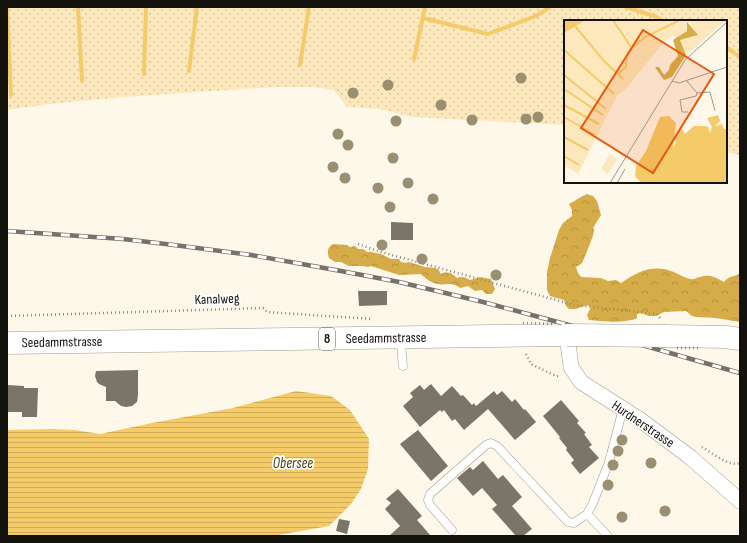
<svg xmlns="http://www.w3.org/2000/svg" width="747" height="543" viewBox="0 0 747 543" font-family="'Sofia Sans Condensed',sans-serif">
	<defs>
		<pattern id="grass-dots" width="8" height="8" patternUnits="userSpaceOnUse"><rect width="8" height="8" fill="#fce8bc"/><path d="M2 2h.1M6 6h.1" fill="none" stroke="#d7c6a0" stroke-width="1.8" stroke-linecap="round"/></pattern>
		<pattern id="forest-crowns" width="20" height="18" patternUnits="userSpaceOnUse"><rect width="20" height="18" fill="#d5ac48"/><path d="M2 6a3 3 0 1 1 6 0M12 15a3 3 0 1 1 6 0" fill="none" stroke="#b6933e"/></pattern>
		<pattern id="water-rules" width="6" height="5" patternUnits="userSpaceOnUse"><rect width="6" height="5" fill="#f4cb68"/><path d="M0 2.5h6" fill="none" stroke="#d0ad59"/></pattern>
	</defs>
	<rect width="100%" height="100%" fill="#fef8ea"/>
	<!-- grass -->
	<path fill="url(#grass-dots)" d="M7,7H740V155L726,152V21H565V125L412,117L380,109L347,107L334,90L314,87H277L122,97L50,104L7,110Z"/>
	<!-- forest -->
	<path fill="url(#forest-crowns)" d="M587,194L593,196L597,201L601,215L593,228C594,229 594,230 594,231C594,235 584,259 582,263C581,264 578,266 576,267L578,273L581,277L601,278L608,281L616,280L621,283C639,271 653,264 674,272C678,274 687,279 691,279C694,280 698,277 700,277C710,274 715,277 724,282C731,274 733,278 740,273V322L716,318L696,317L692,316L686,311L664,312L656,316H649L641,313L637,314V318C624,324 603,321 589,320L587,315L591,307L587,305L576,309H569L566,306L564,300L550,296L547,290V272L550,258L559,230L563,223L572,216V210L569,204C576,201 579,197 587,194Z
		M333,244L347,245L350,247L355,246L358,249H363L367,252H371L381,254L391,259H399L401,262L405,263L409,262L425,267L434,268L438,269L441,274C448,271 452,273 457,278C462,276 465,277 470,280L480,277L491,279L495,289L492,294H486L482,290L475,291L468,286L460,288C450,281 448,286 438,284C431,283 426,279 421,274L399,275L371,266L368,267L363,266H349L341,262H335L329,258C327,251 327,248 333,244Z"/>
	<!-- water -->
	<path fill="url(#water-rules)" d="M296,391L331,396L350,410L369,439L368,469L361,489L351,504L329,526L273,536H7V430L54,429L75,430L100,434L152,423L233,408Z"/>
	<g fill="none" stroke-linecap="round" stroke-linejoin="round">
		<!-- stream -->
		<path stroke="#f4cb68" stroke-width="4" d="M7,7L11,95
			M78,7L82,81
			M626,7L654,16L663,21
			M423,18L488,34L536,16L550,7
			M726,47L740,57
			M414,59L425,7
			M300,65L309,7
			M189,71L197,7
			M144,74L146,7"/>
	</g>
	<!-- building -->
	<path fill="#7a7568" d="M391,222L413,223V240H391Z
		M358,291H387V305L359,306Z
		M138,370V395L137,402L132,406L126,407L121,406L115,401H106V387L99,384L97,382L95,376L96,371Z
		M431,384L441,396L452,386L461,396L463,395L472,405L474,403L476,406L494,391L497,395L502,391L512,402L515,399L524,410L525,409L536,422L515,440L488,409L464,430L455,419L452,421L444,410L442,412L440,410L420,427L403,406L413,397L410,393L420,385L424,390Z
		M7,385L24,386V388H38L37,417H22V412H7Z
		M561,400L579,421L577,423L586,433L584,434L592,445L589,447L599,458L580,474L571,463L574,460L566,450L567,448L559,438L560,437L543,416Z
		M418,430L448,466L431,481L400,444Z
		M483,461L498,479L503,475L522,497L512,506L532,529L523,536H516L492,509L497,505L482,488L473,496L457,478L470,467L473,470Z
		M398,489L422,516L417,520L431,536H389L400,526L385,509L391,503L386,499Z
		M339,519L350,521L347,534L336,531Z"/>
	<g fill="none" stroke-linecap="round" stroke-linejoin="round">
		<!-- lane casing -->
		<g stroke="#a09a8d" stroke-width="9">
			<path id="lane" d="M401,339L402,357L403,366
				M587,514L608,536
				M452,530L430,505L428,500L430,494L486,445L491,443L497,446L568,522L574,523L587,514L593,503L609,462L621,416L624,410"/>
		</g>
		<!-- street casing -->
		<g stroke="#a09a8d" stroke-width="16">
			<path id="street" d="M567,335L571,367L581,382L639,419L670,442L690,457L740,501"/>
		</g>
		<!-- primary casing -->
		<g stroke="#a09a8d" stroke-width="23">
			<path id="primary" d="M665,336L726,337L740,339
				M7,343L567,335"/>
		</g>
		<!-- path -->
		<path stroke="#8b877e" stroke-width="2.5" stroke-dasharray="1 3" stroke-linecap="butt" d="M358,244L381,252L574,305L657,314L660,318
			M7,316L263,308L267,312L372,319
			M526,354L531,364L554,375L560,377
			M702,447C712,453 729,467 740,463"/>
		<!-- lane -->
		<use href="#lane" stroke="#fff" stroke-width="8"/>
		<!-- street -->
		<use href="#street" stroke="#fff" stroke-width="15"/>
		<!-- primary -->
		<use href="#primary" stroke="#fff" stroke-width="22"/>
		<!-- rail casing -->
		<g stroke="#767269" stroke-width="4.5">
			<path id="rail" d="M7,231L123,239L174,245L251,255L341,271L399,282L483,302L621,339L740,373"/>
		</g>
		<!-- rail -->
		<use href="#rail" stroke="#fff" stroke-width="3" stroke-dasharray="9" stroke-linecap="butt"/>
		<!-- primary-bridge casing -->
		<g stroke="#a09a8d" stroke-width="23" stroke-linecap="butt">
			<path id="primary-bridge" d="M567,335L665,336"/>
		</g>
		<!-- path-bridge -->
		<path stroke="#8b877e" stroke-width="2.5" stroke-dasharray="1 3" stroke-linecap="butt" d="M523,323L554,324
			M677,348H700"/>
		<!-- primary-bridge -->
		<use href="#primary-bridge" stroke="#fff" stroke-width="22"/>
	</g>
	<!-- trees -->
	<g fill="#9b8f72">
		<circle cx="521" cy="78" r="5.5"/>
		<circle cx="388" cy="85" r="5.5"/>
		<circle cx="353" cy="93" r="5.5"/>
		<circle cx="441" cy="105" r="5.5"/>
		<circle cx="538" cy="117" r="5.5"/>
		<circle cx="526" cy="119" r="5.5"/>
		<circle cx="472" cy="120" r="5.5"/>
		<circle cx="396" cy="121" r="5.5"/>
		<circle cx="338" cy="134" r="5.5"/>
		<circle cx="348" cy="145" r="5.5"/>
		<circle cx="393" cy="158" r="5.5"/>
		<circle cx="333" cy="167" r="5.5"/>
		<circle cx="345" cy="178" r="5.5"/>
		<circle cx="408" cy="183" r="5.5"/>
		<circle cx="378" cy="188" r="5.5"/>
		<circle cx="433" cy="199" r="5.5"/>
		<circle cx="390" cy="207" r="5.5"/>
		<circle cx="382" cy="245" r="5.5"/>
		<circle cx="422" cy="259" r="5.5"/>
		<circle cx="496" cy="275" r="5.5"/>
		<circle cx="622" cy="440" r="5.5"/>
		<circle cx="618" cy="451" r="5.5"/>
		<circle cx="651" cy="463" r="5.5"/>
		<circle cx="613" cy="465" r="5.5"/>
		<circle cx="608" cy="485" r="5.5"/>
		<circle cx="665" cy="511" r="5.5"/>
		<circle cx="622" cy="517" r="5.5"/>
	</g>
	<g text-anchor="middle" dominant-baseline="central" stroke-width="3.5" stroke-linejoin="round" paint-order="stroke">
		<!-- shield labels -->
		<rect fill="#fff" stroke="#5a5855" stroke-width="1" x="319" y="328" width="16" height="22" rx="3"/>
		<g font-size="13" font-weight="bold" fill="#13110c">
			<text x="327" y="339">8</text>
		</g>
		<!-- street labels -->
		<g font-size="14" fill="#13110c" stroke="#fff">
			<text transform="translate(217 299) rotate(-2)">Kanalweg</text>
			<text transform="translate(386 338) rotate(-1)">Seedammstrasse</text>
			<text transform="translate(62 342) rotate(-1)">Seedammstrasse</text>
			<text transform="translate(643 424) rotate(34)">Hurdnerstrasse</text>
		</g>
		<!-- water labels -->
		<g font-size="15" font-style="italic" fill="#4c3c11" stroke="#fff">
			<text x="293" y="463">Obersee</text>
		</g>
	</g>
	<!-- overview -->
	<g transform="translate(564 20)">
		<rect width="163" height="163" fill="#fef8ea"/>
		<path d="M22,0H162L122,35L116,20L133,16L126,2L122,6L123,11L112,18L109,15L100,22L60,71L54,74L14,154L3,147L0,148V13Z" fill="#fce8bc"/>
		<path d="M123,2L134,15L116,20L122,35L108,57L100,60L91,47H95L100,55L105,50L106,45L114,36L109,20L123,11Z" fill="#d5ac48"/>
		<path d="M0,0H62H40L13,11L8,20L0,22Z" fill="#fce8bc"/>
		<path d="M46,134L53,140L44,154L37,149Z" fill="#fce8bc"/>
		<path d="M0,0H22L0,13ZM154,95L156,101L151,106L158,104L160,109H163V163H77L71,156L72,146L82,131L96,97L105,96L112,103L109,127L112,123L110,118L116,107L121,114L130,106H141L144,107L146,113L148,107L143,98Z" fill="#f4cb68"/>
		<path fill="none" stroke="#f4cb68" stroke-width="2" d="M49,0L67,27M11,6L40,41L59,59M0,30L50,74M54,54L62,47L63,35L68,28L81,17L116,0M0,55L42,89M0,69L39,95M0,85L35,104M0,97L31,115M0,117L24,130M0,136L15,145"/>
		<path fill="none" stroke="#a09c91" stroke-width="1" d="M122,60L133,73L132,76L116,80L118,92H124M108,61L115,63L163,47M133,73L146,72L151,91M46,163L121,40L163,2M53,163L61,149"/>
		<path fill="#e8590c" fill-opacity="0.15" stroke="#e8590c" stroke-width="2" d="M79,10L150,54L89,153L17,108Z"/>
		<rect width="163" height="163" fill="none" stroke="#13110c" stroke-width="2"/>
	</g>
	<!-- border -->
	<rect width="747" height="543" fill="none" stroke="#13110c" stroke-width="16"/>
</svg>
